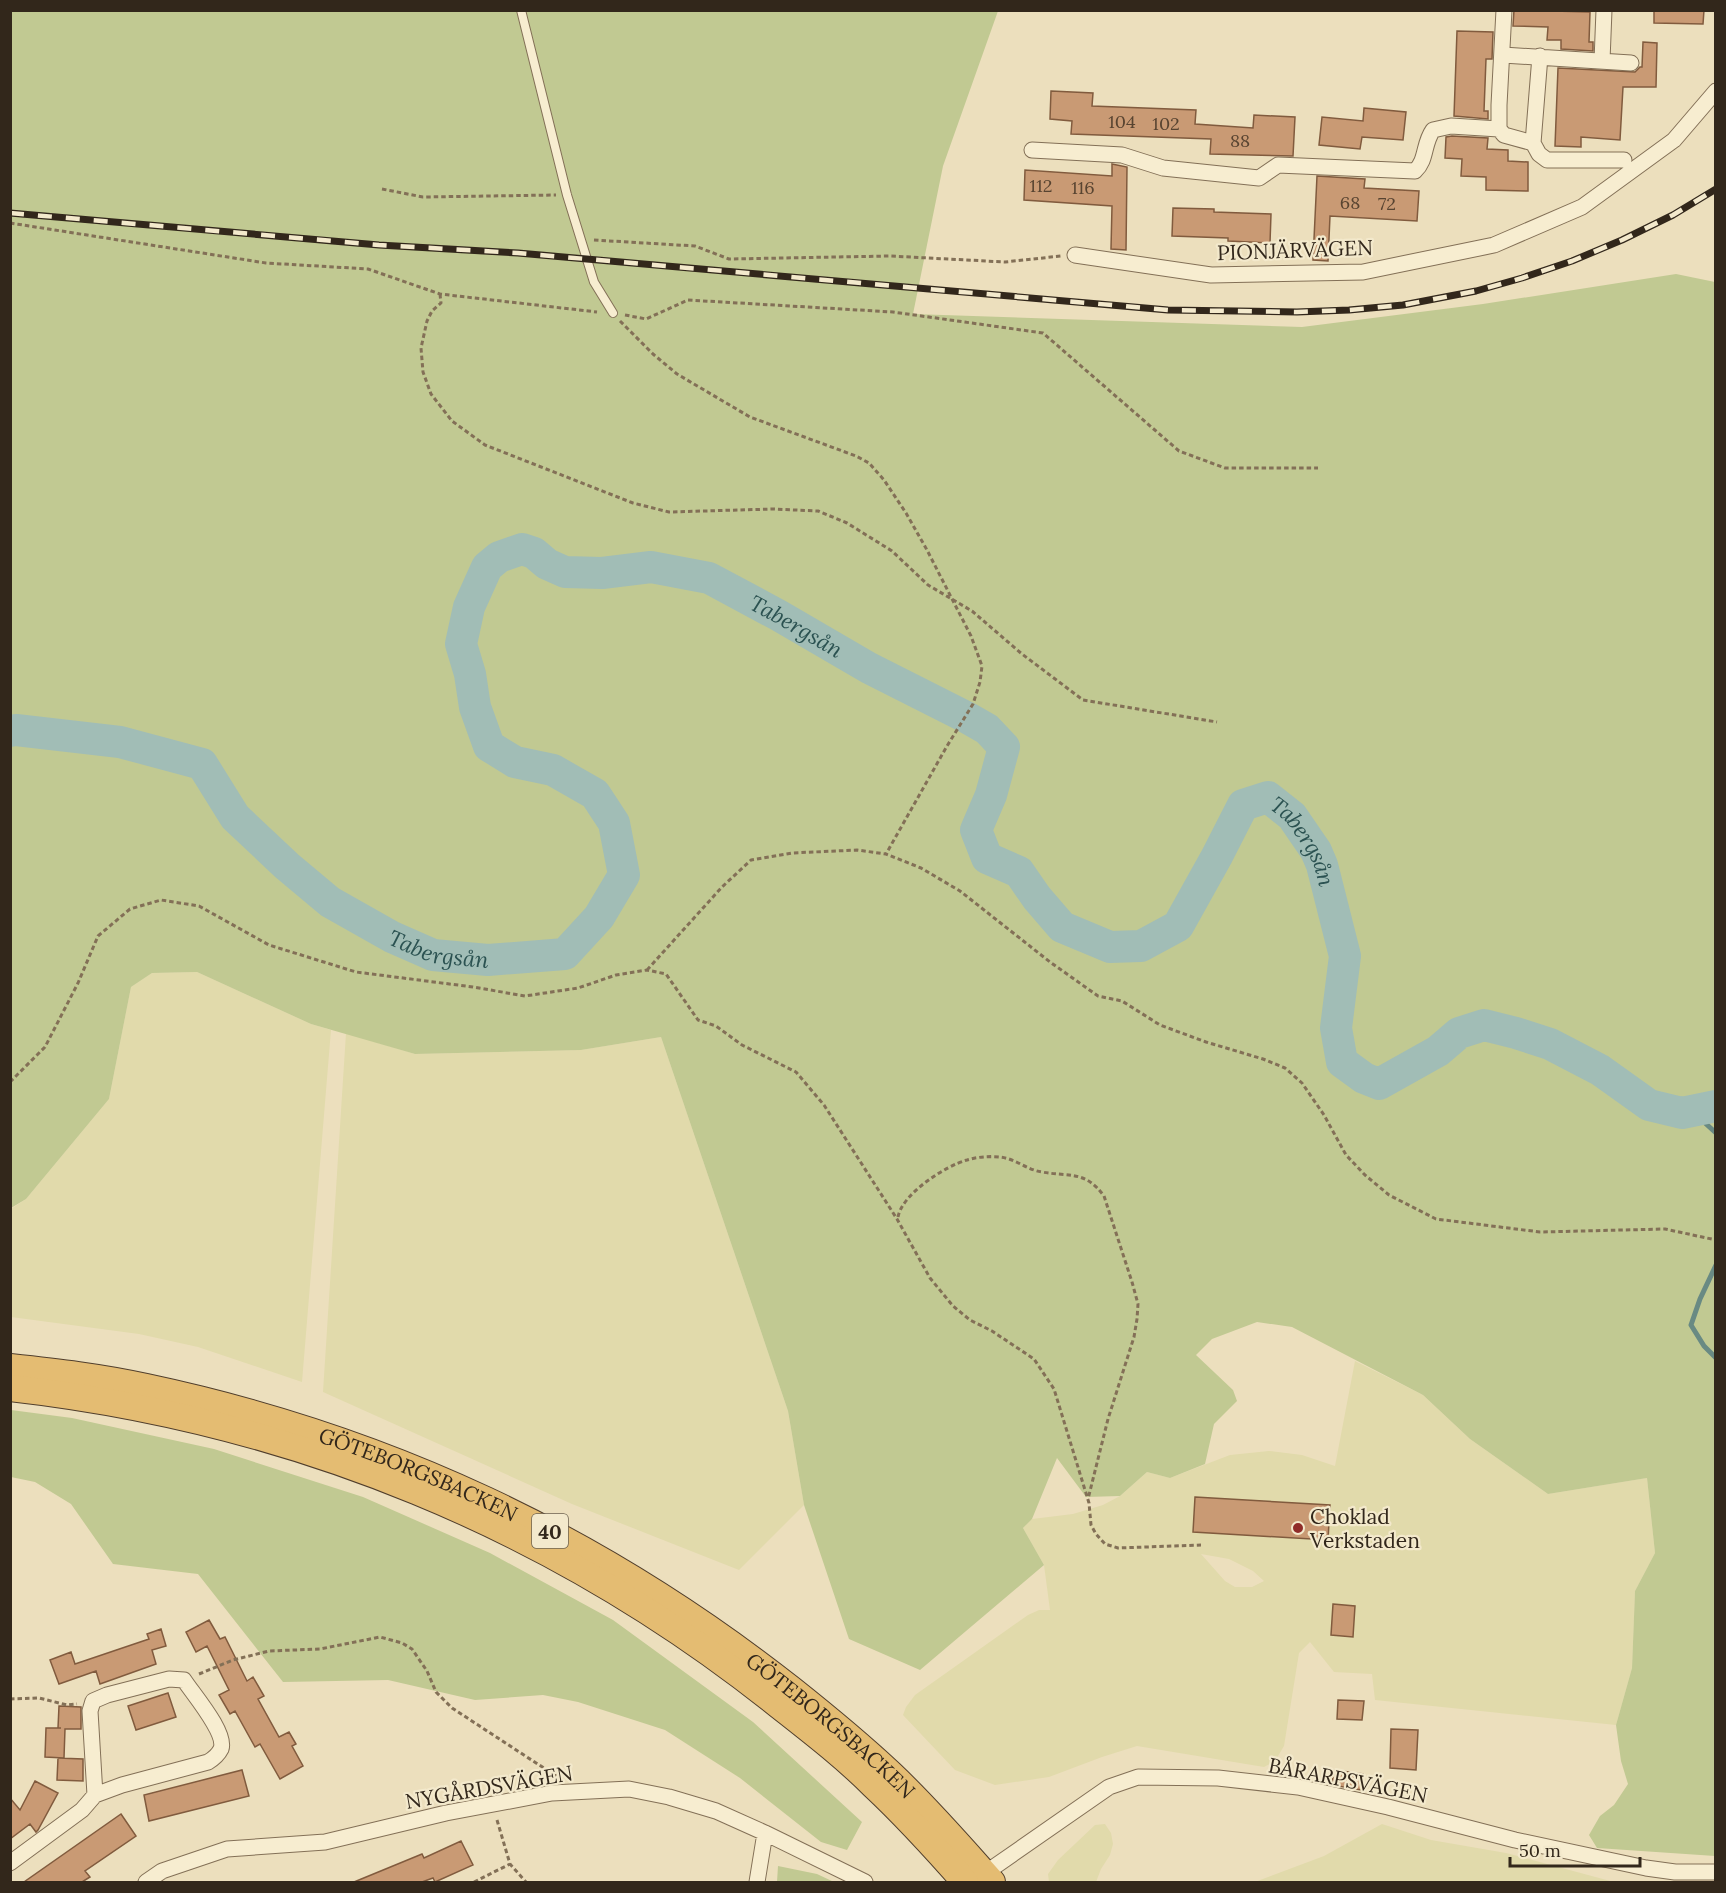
<svg xmlns="http://www.w3.org/2000/svg" width="1726" height="1893" viewBox="0 0 1726 1893" font-family="Lora,serif">
	<rect width="100%" height="100%" fill="#ecdfbd"/>
	<!-- farmland -->
	<path fill="#e1daab" fill-rule="evenodd" d="M197,972L311,1024L331,1030L302,1382L198,1347L139,1334L11,1317V1209L26,1199L109,1099L131,987L152,973Z
		M346,1033L415,1054L581,1050L661,1037L788,1411L804,1505L739,1570L572,1504L323,1392Z
		M1355,1361L1423,1395L1470,1439L1548,1494L1647,1478L1655,1553L1635,1591L1632,1668L1616,1725L1375,1700L1372,1674L1334,1672L1310,1642L1299,1653L1284,1746L1275,1761L1264,1767L1137,1746L1102,1757L1049,1777L995,1785L955,1770L903,1715L906,1707L915,1695L1028,1615L1039,1610H1050L1044,1565L1023,1528L1032,1519L1073,1514L1103,1505L1120,1496L1147,1472L1170,1478L1230,1455L1269,1451L1302,1455L1335,1466ZM1201,1554L1229,1559L1253,1571L1264,1581L1252,1587H1235L1225,1581Z
		M1105,1824L1111,1833L1113,1844L1110,1855L1101,1869L1096,1882H1049L1048,1874L1058,1860L1095,1825Z
		M1382,1824L1431,1840L1506,1853L1614,1882H1255L1324,1856Z"/>
	<!-- green -->
	<path fill="#c1c992" d="M11,11H998L943,166L913,314L1302,327L1483,304L1676,274L1715,282V1856L1597,1848L1589,1835L1600,1816L1614,1805L1628,1784L1621,1761L1616,1725L1632,1668L1635,1591L1655,1553L1647,1478L1548,1494L1470,1439L1423,1395L1292,1327L1257,1322L1212,1339L1196,1355L1233,1390L1237,1401L1214,1424L1205,1464L1170,1478L1147,1472L1120,1496L1086,1497L1057,1458L1032,1519L1023,1528L1044,1565L920,1670L849,1639L804,1505L788,1411L661,1037L581,1050L415,1054L311,1024L197,972L152,973L131,987L109,1099L26,1199L11,1208Z
		M11,1410L72,1418L214,1449L363,1497L490,1553L613,1620L753,1722L862,1822L847,1850L821,1842L740,1778L665,1730L578,1702L543,1695L475,1700L388,1680L283,1682L198,1574L113,1564L71,1504L35,1482L11,1477Z
		M778,1866L817,1874L834,1882H777Z"/>
	<g fill="none" stroke-linecap="round" stroke-linejoin="round">
		<!-- stream -->
		<path stroke="#698a83" stroke-width="5" d="M1692,1111L1716,1133
			M1716,1265L1700,1299L1691,1325L1704,1346L1716,1358"/>
		<!-- river -->
		<path stroke="#a1bdb6" stroke-width="32" id="s1" d="M10,731L16,730L120,742L202,764L235,817L287,866L330,902L392,937L433,955L488,960L565,954L599,917L624,875L614,823L595,794L553,770L515,762L489,746L475,707L470,674L461,644L469,607L487,567L499,557L522,549L534,553L547,564L565,572L602,573L651,567L709,578L778,615L869,668L966,717L987,729L1004,747L991,795L976,830L987,858L1019,872L1037,898L1062,927L1110,947L1141,946L1178,926L1217,856L1243,805L1268,797L1292,816L1316,851L1322,865L1345,956L1336,1028L1342,1062L1364,1078L1379,1084L1438,1051L1459,1033L1484,1025L1516,1033L1550,1044L1600,1070L1649,1105L1682,1113L1716,1106"/>
	</g>
	<!-- building -->
	<path fill="#c99a74" stroke="#815b3e" stroke-width="1.5" d="M1514,10L1590,12L1589,42H1593V51L1561,49V40H1547L1548,27L1513,26Z
		M1654,10H1704L1703,24L1654,23Z
		M1457,31L1493,32L1492,59H1486L1484,111H1488V119L1454,116Z
		M1643,42L1657,43L1656,87H1623L1620,140L1581,137V147L1555,146L1558,68L1635,72L1640,67H1642Z
		M1051,91L1093,93L1092,106L1196,110L1195,124L1253,128L1254,115L1295,117L1293,156L1210,154L1211,139L1071,134L1072,121L1050,119Z
		M1364,108L1406,112L1403,140L1362,137L1360,149L1319,145L1322,117L1363,121Z
		M1452,136L1488,138L1487,149L1508,150V161L1528,162V191L1486,190V177L1461,176L1462,159L1445,158L1446,137Z
		M1112,164L1127,167L1126,250L1111,249L1112,206L1024,200L1025,170L1112,176Z
		M1317,176L1365,179L1364,188L1419,191L1417,221L1330,216L1328,261L1313,260Z
		M1173,208L1214,209V212L1271,214L1270,243L1228,241V238L1172,236Z
		M1195,1497L1330,1505L1328,1540L1193,1532Z
		M1333,1604L1355,1606L1353,1637L1331,1635Z
		M209,1620L220,1639L225,1637L247,1681L253,1677L264,1696L258,1699L279,1737L289,1732L296,1744L292,1746L303,1766L280,1779L260,1744L255,1747L235,1711L230,1714L219,1695L229,1690L207,1646L196,1652L186,1632Z
		M161,1629L166,1646L152,1650L156,1664L100,1684L96,1671L59,1684L50,1660L71,1652L75,1664L149,1639L147,1634Z
		M168,1693L176,1717L136,1730L128,1706Z
		M1338,1700L1364,1701L1362,1720L1337,1719Z
		M59,1706L81,1707V1729H65L64,1758L45,1757L46,1728H61H58Z
		M1391,1729L1418,1730L1416,1770L1390,1768Z
		M58,1758L83,1759V1781L57,1780Z
		M242,1770L249,1796L149,1821L144,1795Z
		M1334,1770L1363,1774L1361,1790L1332,1785Z
		M35,1781L58,1793L38,1830L36,1832L30,1824L10,1839V1798L20,1810Z
		M121,1814L136,1836L85,1871L90,1877L82,1882H24Z
		M461,1841L473,1865L435,1882L433,1878L422,1882H354L422,1854L424,1858Z"/>
	<g fill="none" stroke-linecap="round" stroke-linejoin="round">
		<!-- service casing -->
		<g stroke="#837057" stroke-width="10">
			<path id="service" d="M521,10L567,195L594,282L613,313"/>
		</g>
		<!-- minor casing -->
		<g stroke="#837057" stroke-width="17">
			<path id="minor" d="M1504,10L1499,105V129L1504,135L1533,143L1539,154L1547,160H1624
				M1503,55L1631,63
				M1602,61L1604,10
				M1533,143L1540,56
				M1032,150L1122,155L1163,168L1259,178L1278,165L1415,171C1427,160 1423,144 1433,130L1451,126L1499,129
				M1075,255L1211,275L1363,272L1494,245L1582,207L1674,140L1716,91
				M10,1863L82,1810L95,1795L122,1785L208,1762C213,1759 218,1755 221,1749C227,1733 193,1694 184,1680L169,1679L107,1695L93,1701L90,1711L95,1795
				M994,1867L1109,1787L1138,1777L1218,1778L1298,1787L1388,1807L1515,1840L1646,1868L1675,1872H1716
				M146,1882L162,1871L227,1849L325,1842L446,1813L552,1793L629,1789L669,1797L716,1811L765,1833L865,1882
				M757,1882L765,1833"/>
		</g>
		<!-- trunk casing -->
		<g stroke="#503e2c" stroke-width="28">
			<g id="trunk">
				<path id="s2" d="M10,1367C56,1372 101,1377 146,1387C386,1438 598,1537 791,1689C825,1716 859,1744 891,1774C927,1808 959,1845 992,1882"/>
				<path d="M10,1388C294,1420 554,1526 777,1704C810,1730 844,1756 874,1786C906,1816 936,1849 965,1882"/>
			</g>
		</g>
		<!-- path -->
		<path stroke="#837057" stroke-width="3" stroke-dasharray="4.5 3" stroke-linecap="butt" d="M382,189L423,197L556,195
			M10,223L266,263L368,269L440,294L597,312
			M594,240L695,246L729,259L890,256L1005,262L1061,256
			M440,294L441,303L432,311L427,321L421,348L423,372L431,394L452,421L485,445L633,503L669,512L773,509L818,511L847,523L892,551L928,585L972,611L1022,654L1083,700L1217,722
			M625,315L646,319L688,300L893,312L1043,333L1179,451L1225,468H1318
			M620,321L653,354L677,374L750,417L856,456L869,463L884,480L906,513L927,550L971,636L982,666L980,682L973,704L947,746L886,854
			M647,970L722,887L751,860L792,853L857,850L886,854L921,868L960,891L1050,962L1098,996L1122,1001L1160,1025L1206,1042L1263,1059L1285,1068L1302,1083L1324,1115L1346,1155L1365,1175L1389,1195L1436,1219L1540,1232L1665,1229L1716,1240
			M10,1082L45,1047L78,983L98,936L130,909L161,900L199,906L269,945L356,972L473,987L525,996L578,988L616,975L647,970L666,974L698,1020L716,1026L742,1045L796,1072L824,1105L897,1219L930,1278L953,1306L970,1320L992,1331L1034,1359L1054,1389L1089,1503L1091,1525L1096,1534L1105,1544L1118,1548L1201,1545
			M898,1217C902,1194 945,1166 967,1160C977,1157 988,1156 999,1157C1015,1158 1027,1170 1042,1172C1069,1177 1085,1170 1104,1196L1132,1282L1138,1304L1137,1319L1134,1337L1108,1419L1088,1499
			M199,1674L233,1660L269,1651L320,1649L380,1637L402,1643L412,1649L427,1671L436,1692L452,1708L556,1776
			M10,1699L39,1698L67,1705L77,1704
			M497,1820L510,1864L526,1882
			M474,1882L510,1864"/>
		<!-- service -->
		<use href="#service" stroke="#f7edd0" stroke-width="8"/>
		<!-- minor -->
		<use href="#minor" stroke="#f7edd0" stroke-width="15"/>
		<!-- trunk -->
		<use href="#trunk" stroke="#e4bc72" stroke-width="26"/>
		<!-- rail casing -->
		<g stroke="#32271b" stroke-width="7">
			<path id="rail" d="M10,213L379,245L518,253L1168,310L1297,312L1349,310L1403,305L1476,291L1522,278L1572,261L1622,240L1673,215L1716,189"/>
		</g>
		<!-- rail -->
		<use href="#rail" stroke="#f3e9cc" stroke-width="4.5" stroke-dasharray="14" stroke-linecap="butt"/>
	</g>
	<!-- markers -->
	<circle fill="#902c29" stroke="#f3e9cc" stroke-width="2" cx="1298" cy="1528" r="6"/>
	<g text-anchor="middle" dominant-baseline="central" stroke-width="4.5" stroke-linejoin="round" paint-order="stroke">
		<!-- number labels -->
		<g font-size="18" fill="#584431">
			<text x="1122" y="121">104</text>
			<text x="1166" y="123">102</text>
			<text x="1240" y="140">88</text>
			<text x="1041" y="185">112</text>
			<text x="1083" y="187">116</text>
			<text x="1350" y="202">68</text>
			<text x="1387" y="203">72</text>
		</g>
		<!-- shield labels -->
		<rect fill="#f3e9cc" stroke="#6c6150" stroke-width="1.5" x="532" y="1514" width="36" height="34" rx="4.5"/>
		<g font-size="20" font-weight="bold" fill="#32271b">
			<text x="550" y="1531">40</text>
		</g>
		<!-- street labels -->
		<g font-size="21" fill="#32271b" stroke="#f3e9cc">
			<text transform="translate(1295 250) rotate(-2)">PIONJÄRVÄGEN</text>
			<text stroke="none"><textPath href="#s2" startOffset="424">GÖTEBORGSBACKEN</textPath></text>
			<text stroke="none"><textPath href="#s2" startOffset="910">GÖTEBORGSBACKEN</textPath></text>
			<text transform="translate(1348 1780) rotate(11)">BÅRARPSVÄGEN</text>
			<text transform="translate(489 1787) rotate(-10)">NYGÅRDSVÄGEN</text>
		</g>
		<!-- poi labels -->
		<g font-size="21" fill="#32271b" stroke="#f3e9cc" text-anchor="start">
			<text x="1310" y="1516">Choklad<tspan x="1310" dy="24">Verkstaden</tspan></text>
		</g>
		<!-- water labels -->
		<g font-size="22" font-style="italic" fill="#2b5251" stroke="#f3e9cc">
			<text stroke="none"><textPath href="#s1" startOffset="1461">Tabergsån</textPath></text>
			<text stroke="none"><textPath href="#s1" startOffset="2272">Tabergsån</textPath></text>
			<text stroke="none"><textPath href="#s1" startOffset="506">Tabergsån</textPath></text>
		</g>
	</g>
	<!-- border -->
	<rect width="1726" height="1893" fill="none" stroke="#32271b" stroke-width="24"/>
	<!-- scale -->
	<path d="M1510 1857v9h130v-9" fill="none" stroke="#32271b" stroke-width="3"/>
	<text x="1519" y="1857" font-size="18" fill="#32271b" stroke="#f3e9cc" stroke-width="4.5" paint-order="stroke">50 m</text>
</svg>
